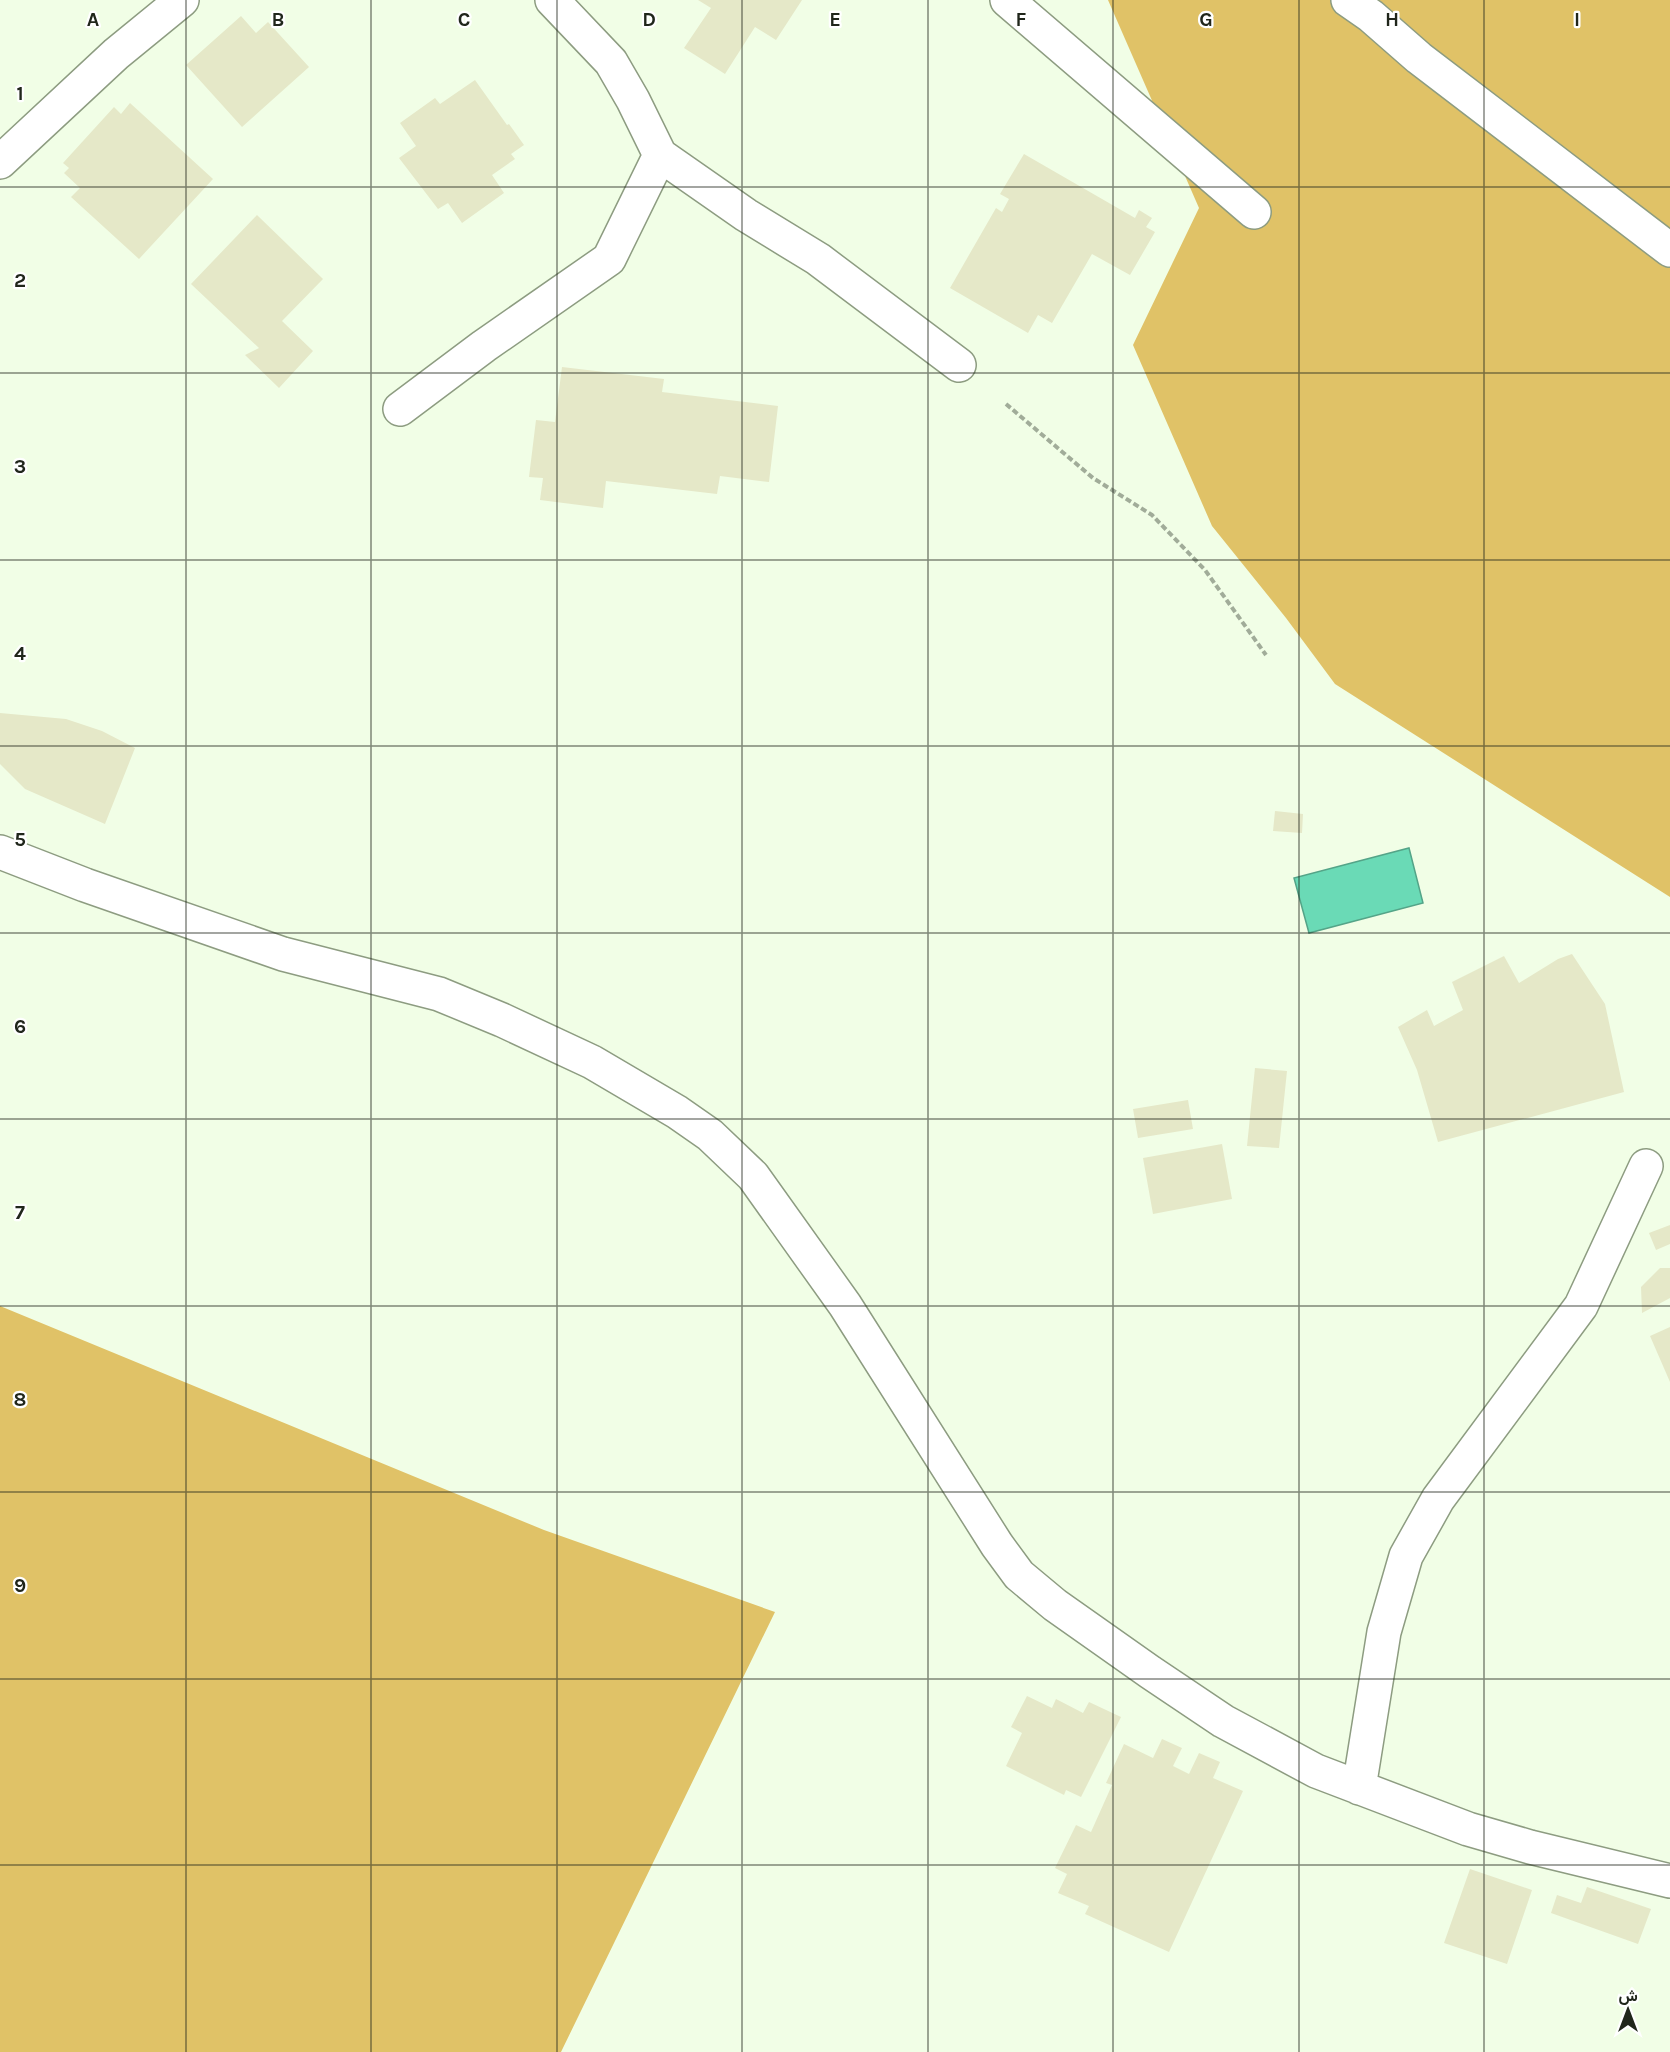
<svg xmlns="http://www.w3.org/2000/svg" width="1670" height="2052" viewBox="0 0 1670 2052" font-family="Karla,Vazirmatn,sans-serif">
	<rect width="100%" height="100%" fill="#f1fee6"/>
	<!-- forest -->
	<path fill="#e0c267" d="M1108,0H1670V897L1335,684L1286,618L1212,526L1133,345L1199,208Z
		M0,1306L544,1530L775,1612L561,2052H0Z"/>
	<!-- water -->
	<path fill="#6adab6" stroke="#54a488" stroke-width="1.5" d="M1409,848L1423,903L1309,933L1294,878Z"/>
	<!-- building -->
	<path fill="#e5e8c8" d="M698,0H802L776,40L755,27L725,74L684,48L711,8Z
		M241,16L256,33L268,22L309,67L242,127L186,65Z
		M475,80L507,125L509,124L524,145L511,154L515,159L492,175L504,193L462,223L448,203L438,209L399,158L416,146L400,123L435,98L440,104Z
		M130,103L213,179L139,259L71,197L80,188L64,173L69,168L63,163L114,107L121,114Z
		M1024,154L1135,218L1139,210L1152,218L1146,227L1155,232L1130,275L1092,254L1052,323L1038,315L1028,333L950,288L996,208L1002,212L1009,199L1000,194Z
		M257,215L323,279L282,321L313,351L279,388L245,355L259,348L191,284Z
		M562,367L664,379L662,392L778,406L769,482L720,476L717,494L606,481L603,508L540,500L543,478L529,477L536,420L555,422Z
		M0,713L66,719L102,731L135,748L105,824L25,789L0,764Z
		M1275,811L1303,814L1302,833L1273,831Z
		M1572,954L1605,1004L1624,1092L1438,1142L1417,1070L1398,1027L1427,1010L1434,1026L1463,1010L1452,982L1504,956L1519,983L1558,959Z
		M1255,1068L1287,1071L1279,1148L1247,1146Z
		M1188,1100L1193,1129L1138,1138L1133,1109Z
		M1222,1144L1232,1199L1153,1214L1143,1158Z
		M1670,1225V1244L1656,1250L1649,1233Z
		M1660,1268H1670V1298L1642,1313L1641,1287Z
		M1670,1327V1382L1650,1336Z
		M1027,1696L1052,1708L1056,1699L1083,1713L1089,1702L1121,1717L1081,1797L1066,1790L1064,1795L1006,1766L1022,1733L1011,1727Z
		M1162,1739L1182,1748L1173,1766L1189,1774L1199,1753L1220,1762L1213,1778L1243,1791L1169,1952L1085,1914L1089,1906L1058,1893L1067,1874L1055,1868L1076,1825L1091,1832L1112,1785L1106,1783L1124,1744L1153,1758Z
		M1470,1869L1532,1890L1507,1964L1444,1943Z
		M1587,1887L1651,1909L1638,1944L1551,1913L1557,1895L1581,1903Z"/>
	<g fill="none" stroke-linecap="round" stroke-linejoin="round">
		<!-- street casing -->
		<g stroke="#8d9c81" stroke-width="36">
			<path id="street" d="M1007,0L1254,212
				M1348,0L1371,16L1419,58L1670,250
				M660,155L746,215L818,259L959,365
				M0,162L116,54L182,0
				M400,409L484,346L609,259L660,155L633,100L611,62L552,0
				M0,852L85,885L283,954L439,994L502,1020L592,1062L677,1112L710,1135L753,1176L845,1305L997,1545L1019,1575L1055,1605L1150,1672L1223,1721L1316,1771L1468,1829L1530,1847L1670,1881
				M1359,1788L1384,1632L1406,1556L1438,1499L1581,1306L1646,1166"/>
		</g>
		<!-- path -->
		<path stroke="#a1ac99" stroke-width="4" stroke-dasharray="6 3" stroke-linecap="butt" d="M1006,404L1093,478L1152,515L1205,570L1266,655"/>
		<!-- street -->
		<use href="#street" stroke="#fff" stroke-width="33"/>
	</g>
	<!-- grid -->
	<path fill="none" stroke="#20261b" stroke-width="1.5" stroke-opacity="0.55" d="M186,0V2052M371,0V2052M557,0V2052M742,0V2052M928,0V2052M1113,0V2052M1299,0V2052M1484,0V2052M0,187H1670M0,373H1670M0,560H1670M0,746H1670M0,933H1670M0,1119H1670M0,1306H1670M0,1492H1670M0,1679H1670M0,1865H1670"/>
	<g font-size="20" text-anchor="middle" font-weight="bold" fill="#20261b" stroke="#fff" stroke-width="4.5" stroke-linejoin="round" paint-order="stroke">
		<text x="93" y="26">A</text>
		<text x="278" y="26">B</text>
		<text x="464" y="26">C</text>
		<text x="649" y="26">D</text>
		<text x="835" y="26">E</text>
		<text x="1021" y="26">F</text>
		<text x="1206" y="26">G</text>
		<text x="1392" y="26">H</text>
		<text x="1577" y="26">I</text>
		<text x="20" y="100">1</text>
		<text x="20" y="287">2</text>
		<text x="20" y="473">3</text>
		<text x="20" y="660">4</text>
		<text x="20" y="846">5</text>
		<text x="20" y="1033">6</text>
		<text x="20" y="1219">7</text>
		<text x="20" y="1406">8</text>
		<text x="20" y="1592">9</text>
	</g>
	<!-- north arrow -->
	<g transform="translate(1628 2010)" stroke="#ffffff" stroke-width="4.5" paint-order="stroke">
	<path d="M0-4.5L10 22L0 15L-10 22Z" fill="#20261b"/>
	<text y="-9" font-size="16" font-weight="bold" text-anchor="middle" fill="#20261b">ش</text>
	</g>
</svg>
